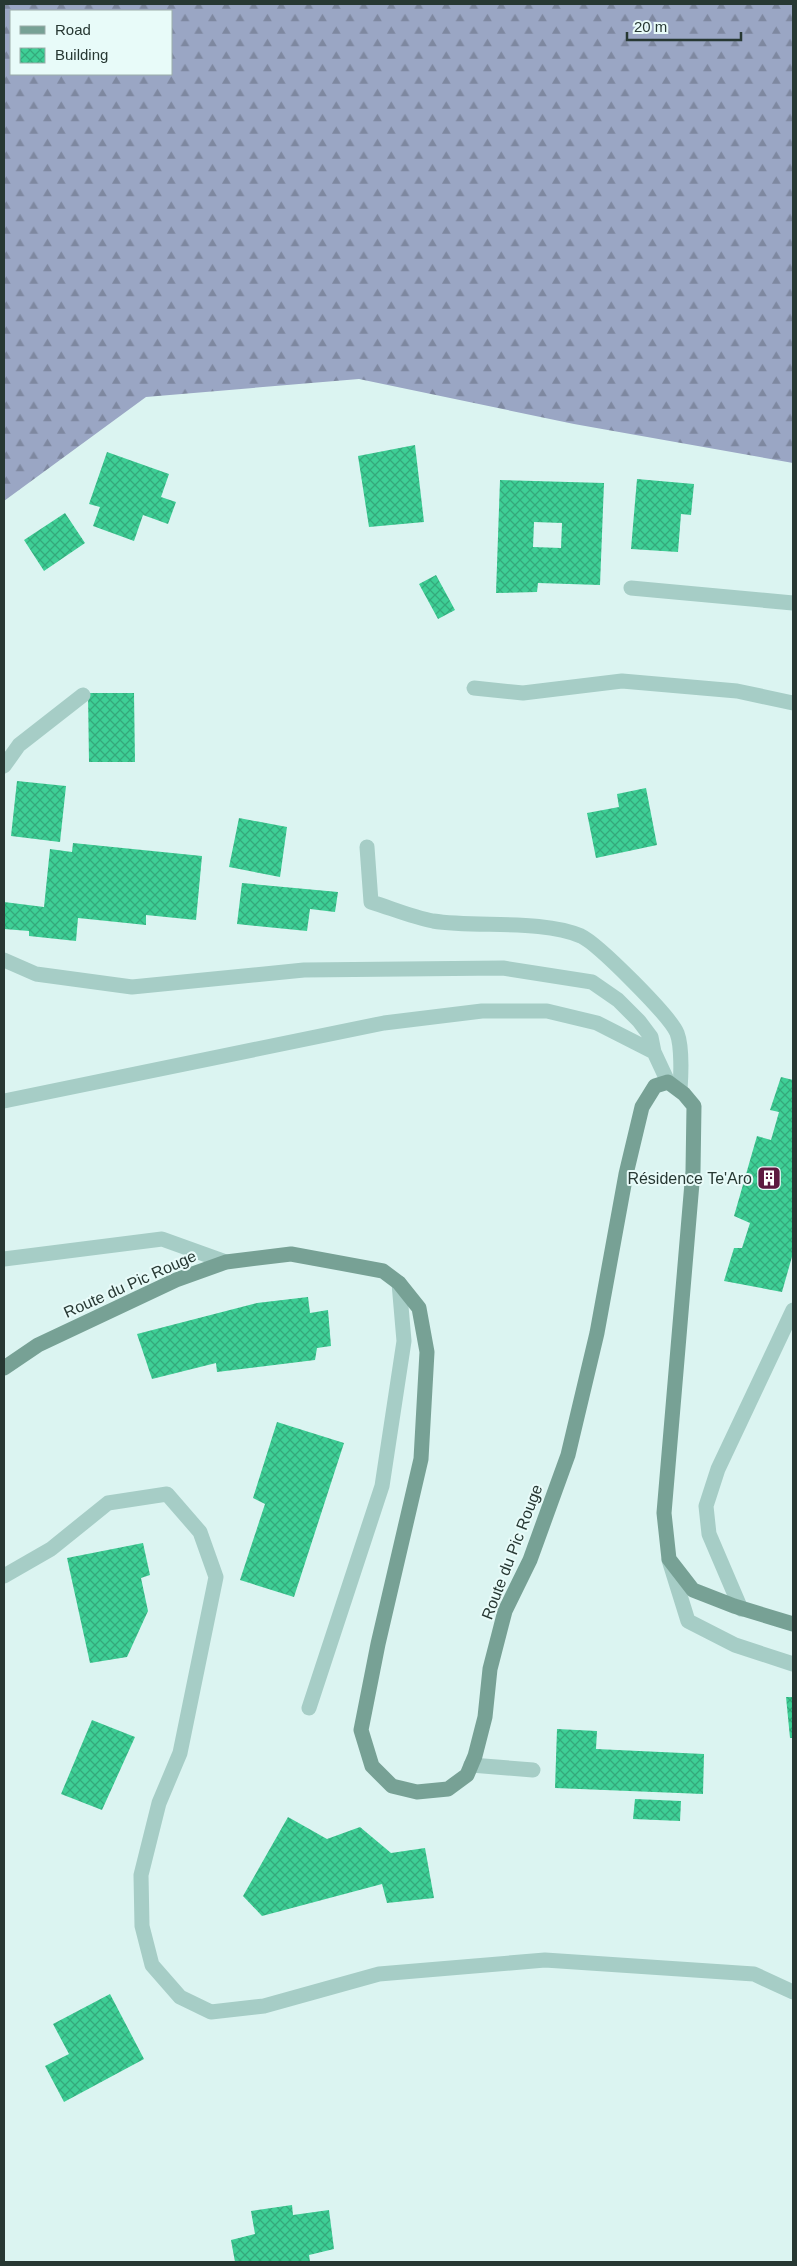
<svg xmlns="http://www.w3.org/2000/svg" width="797" height="2266" viewBox="0 0 797 2266" font-family="Helvetica,sans-serif">
	<defs>
		<pattern id="forest-firs" width="22" height="20" patternUnits="userSpaceOnUse" patternTransform="scale(1.25)"><rect width="22" height="20" fill="#9aa6c4"/><path d="M5 1l3.5 6h-7zM16 11l3.5 6h-7z" fill="#7e88a0"/></pattern>
		<pattern id="building-cross-hatch" width="8" height="8" patternUnits="userSpaceOnUse" patternTransform="scale(1.25)"><rect width="8" height="8" fill="#3ecf96"/><path d="M0 0l8 8M0 8l8-8" fill="none" stroke="#34a97b"/></pattern>
	</defs>
	<rect width="100%" height="100%" fill="#dbf4f1"/>
	<!-- forest -->
	<path fill="url(#forest-firs)" fill-rule="evenodd" d="M4,4H793V463L574,424L359,379L146,397L4,501ZM11,11H171V74H11Z"/>
	<!-- building -->
	<path fill="url(#building-cross-hatch)" fill-rule="evenodd" d="M415,445L424,522L369,527L358,456Z
		M107,452L169,474L161,497L176,502L168,524L143,515L134,541L93,526L100,507L89,504Z
		M637,479L694,484L691,515L681,514L678,552L631,549Z
		M500,480L604,483L600,585L538,583L537,592L496,593ZM534,522L562,523L561,548L533,547Z
		M65,513L85,543L44,571L24,540Z
		M436,575L455,610L438,619L419,584Z
		M88,693H134L135,762H89Z
		M17,781L66,786L60,842L11,836Z
		M646,788L657,845L596,858L587,813L619,807L617,794Z
		M239,818L287,827L280,877L229,867Z
		M73,843L202,856L196,920L146,915V925L78,918L76,941L29,936V931L4,929V902L44,907L50,849L72,852Z
		M242,883L338,892L335,912L310,909L307,931L237,924Z
		M781,1077L793,1080V1253L782,1292L724,1281L734,1248H742L750,1223L734,1216L757,1136L771,1140L779,1112L770,1110Z
		M308,1297L310,1313L328,1310L331,1346L317,1348L315,1360L217,1372L216,1363L152,1379L137,1334L257,1303Z
		M277,1422L344,1443L294,1597L240,1580L265,1504L253,1498Z
		M143,1543L150,1575L141,1578L148,1611L127,1657L90,1663L67,1558Z
		M786,1697H793V1738H790Z
		M92,1720L135,1737L102,1810L61,1794Z
		M557,1729L597,1731L596,1749L704,1754L703,1794L555,1788Z
		M635,1799L681,1801L680,1821L633,1819Z
		M288,1817L327,1839L360,1827L391,1853L425,1848L434,1898L387,1903L382,1884L262,1916L243,1896Z
		M110,1994L144,2059L64,2102L45,2066L69,2054L53,2024Z
		M292,2205L293,2215L329,2210L334,2249L309,2255L310,2262H235L231,2240L255,2234L251,2211Z"/>
	<g fill="none" stroke-linecap="round" stroke-linejoin="round">
		<!-- lane -->
		<path stroke="#a6cdc6" stroke-width="15" d="M631,588L793,603
			M367,847L371,902C391,908 412,917 433,921C476,928 542,919 581,936C598,944 670,1016 677,1033C682,1046 681,1076 680,1090
			M741,1609L709,1534L706,1506L718,1469L793,1310
			M309,1708L382,1486L404,1341L399,1283
			M471,1765L533,1770"/>
		<!-- street -->
		<path stroke="#a6cdc6" stroke-width="15" d="M474,688L523,693L622,681L737,691L793,703
			M4,766L19,745L83,695
			M4,960L36,974L132,987L304,970L503,968L592,982L618,1000L639,1021L651,1037L654,1052L668,1082
			M4,1101L384,1023L482,1011H547L597,1023L654,1052
			M4,1259L162,1239L226,1262
			M669,1560L688,1621L735,1645L793,1664
			M4,1576L51,1549L108,1503L167,1494L200,1532L216,1577L180,1753L159,1803L141,1875L142,1926L152,1965L180,1997L211,2012L264,2006L379,1974L545,1960L754,1974L793,1992"/>
		<!-- secondary -->
		<path stroke="#77a195" stroke-width="15" d="M4,1368L38,1345L176,1280L226,1262L291,1254L383,1271L399,1283L419,1308L427,1352L421,1459L378,1644L361,1730L372,1766L392,1786L417,1792L448,1789L467,1775L475,1756L485,1717L490,1669L505,1611L530,1560L568,1455L597,1333L626,1174L642,1107L655,1086L668,1082L684,1094L694,1106L693,1171L664,1513L669,1559L693,1590L734,1606L793,1624"/>
	</g>
	<!-- icons -->
	<defs>
		<g id="building-square" transform="scale(1.25)"><rect x="-9" y="-9" width="18" height="18" rx="4" fill="#5d1940" stroke="#e8fbf9"/><path d="M-4-6H4V6H1V3H-1V6H-4ZM-2.5-4.3h1.7v1.8h-1.7ZM.8-4.3h1.7v1.8H.8ZM-2.5-1h1.7V.8h-1.7ZM.8-1h1.7V.8H.8Z" fill="#fff"/></g>
	</defs>
	<g fill-rule="evenodd">
		<use href="#building-square" x="769" y="1178"/>
	</g>
	<g text-anchor="middle" dominant-baseline="central" stroke-width="4" stroke-linejoin="round" paint-order="stroke">
		<!-- poi labels -->
		<g font-size="16" fill="#273833" stroke="#e8fbf9" text-anchor="end">
			<text x="752" y="1178">Résidence Te'Aro</text>
		</g>
		<!-- street labels -->
		<g font-size="16" fill="#273833" stroke="#e8fbf9">
			<text transform="translate(130 1284) rotate(-24)">Route du Pic Rouge</text>
			<text transform="translate(512 1552) rotate(-69)">Route du Pic Rouge</text>
		</g>
	</g>
	<!-- border -->
	<rect width="797" height="2266" fill="none" stroke="#273833" stroke-width="10"/>
	<!-- legend -->
	<rect x="10" y="10" width="162" height="65" fill="#e8fbf9" stroke="#9badaa"/>
	<rect x="20" y="26" width="25" height="8" fill="#77a195" stroke="#9badaa"/>
	<text x="55" y="35" font-size="15" fill="#273833">Road</text>
	<rect x="20" y="48" width="25" height="15" fill="url(#building-cross-hatch)" stroke="#9badaa"/>
	<text x="55" y="60" font-size="15" fill="#273833">Building</text>
	<!-- scale -->
	<path d="M627 32v8h114v-8" fill="none" stroke="#273833" stroke-width="2.5"/>
	<text x="634" y="32" font-size="15" fill="#273833" stroke="#e8fbf9" stroke-width="4" paint-order="stroke">20 m</text>
</svg>
